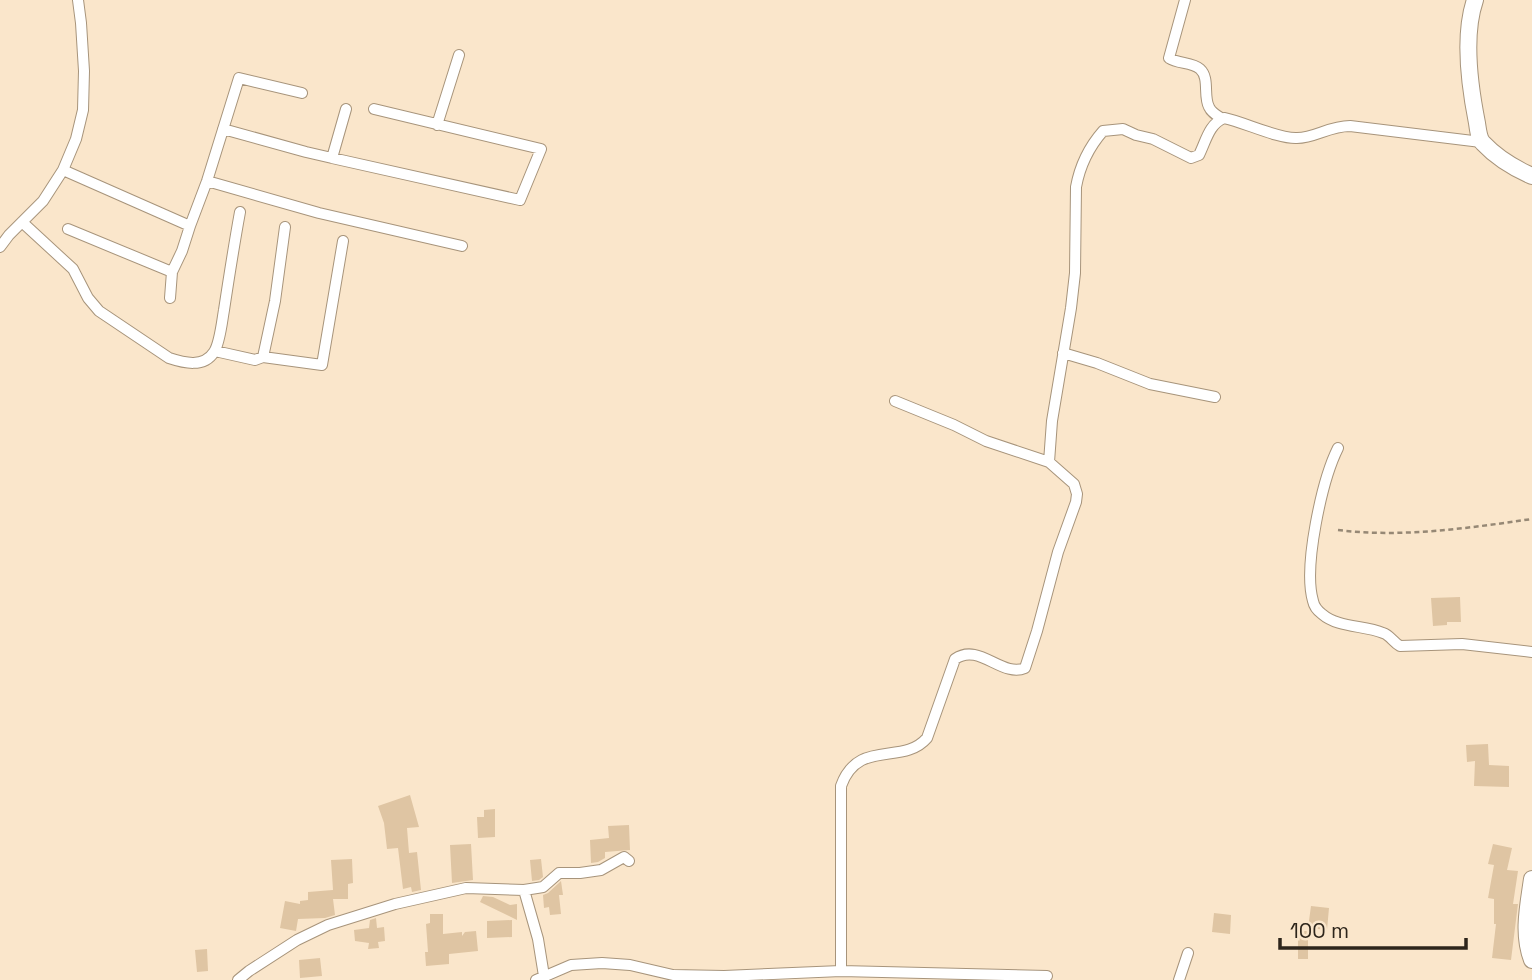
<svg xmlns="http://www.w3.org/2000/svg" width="1532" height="980" viewBox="0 0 1532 980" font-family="'Space Grotesk',sans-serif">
	<rect width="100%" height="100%" fill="#fae6cb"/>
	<!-- building -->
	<path fill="#dfc5a3" d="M1460,597L1461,622H1447V625L1433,626L1431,598Z
		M1488,744L1489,765L1509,766V787L1474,786L1475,761L1467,762L1466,745Z
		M410,795L419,827L407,828L409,853L417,852L421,890L412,892L411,887L403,889L398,848L387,849L384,823L378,806Z
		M495,809V837L478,838L477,817H484V810Z
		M629,825L630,850L605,852V858L598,862L591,863L590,840L609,838L608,826Z
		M471,844L473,880L452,883L450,845Z
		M1493,844L1512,848L1507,870L1518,871L1513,904H1518L1511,960L1492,958L1496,924H1494V899L1488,898L1494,865L1488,864Z
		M352,859L353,883L348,884V899H333L335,915L325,918L298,919L296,931L280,928L285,901L300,904V901L308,900V892L333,890L331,860Z
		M541,859L543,877L539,880L532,881L530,860Z
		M561,881L563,895H559L561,914L550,915L549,907L544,908L543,895L548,893Z
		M483,896L493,897L510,905L517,904V920L480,902Z
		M1311,906L1329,908L1327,930L1308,928Z
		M1214,913L1231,915L1230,934L1212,932Z
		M430,914H443V934L462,932V936L465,932L476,931L478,951L449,954V964L426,966L425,952H428L426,924L430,923Z
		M376,918L377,928L384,927L385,941L378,942L379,948L368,949L369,943L355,941L354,930L369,928L370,920Z
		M512,920V937L487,938V921Z
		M1298,931H1308V959H1298Z
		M207,949L208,971L197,972L195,950Z
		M320,958L322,976L300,978L299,960Z"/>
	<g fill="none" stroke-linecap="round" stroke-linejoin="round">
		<!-- street casing -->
		<g stroke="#a7947b" stroke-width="12">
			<path id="street" d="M1185,0L1169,58C1178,64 1192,62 1200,69C1210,78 1203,96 1209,107C1211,112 1216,115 1221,118
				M437,125L459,55
				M223,129L306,152L332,158L346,109
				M332,158L520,200L541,149L374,109
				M63,170L190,226L182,251L172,272L170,298
				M207,181L319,213L462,246
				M22,222L73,269L88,298L99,311L169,358C184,363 204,368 214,352C220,343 222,321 224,310C229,277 234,245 240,212
				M190,226L207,181L239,78L302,93
				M68,229L172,272
				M0,247L9,235L43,201L63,170L76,139L83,110L84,71L81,23L78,0
				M215,351L255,360L263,357L275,301L285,227
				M1063,353L1097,363L1150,384L1215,397
				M263,357L322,365L343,241
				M1338,448C1322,480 1303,567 1313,601C1314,606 1318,611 1322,614C1338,628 1364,625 1383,633C1390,635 1393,642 1400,646L1462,644L1532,652
				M1049,462L1052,421L1071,308L1075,273L1076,187C1080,165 1089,147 1103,131L1123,129L1136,135L1153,139L1191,158L1199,155C1206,141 1209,124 1224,118C1244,122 1278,139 1297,138C1315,138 1329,126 1350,126L1481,142
				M524,890L538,939L544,976
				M841,971V786C858,738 903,766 927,738L955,659C979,642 1002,678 1025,668L1037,631L1058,552L1076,502L1077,494L1074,484L1049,462L986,441L954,425L895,401
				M238,980L249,971L297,940L328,925L395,904L466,888L524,890L537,888L543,887L559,873H580L601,870L624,857L629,861
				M536,980L571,965L602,963L630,965L673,975L724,976L841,971L1047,976
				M1179,980L1188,953"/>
		</g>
		<!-- secondary casing -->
		<g stroke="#a7947b" stroke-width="18">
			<path id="secondary" d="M1475,0C1463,35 1470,88 1477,123C1478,130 1479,139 1483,143C1497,158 1514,168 1532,176
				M1532,879C1528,907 1522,934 1532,960"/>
		</g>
		<!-- path -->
		<path stroke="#968875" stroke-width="2.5" stroke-dasharray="5 3.5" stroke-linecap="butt" d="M1338,530C1401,538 1469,528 1532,519"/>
		<!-- street -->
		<use href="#street" stroke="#fff" stroke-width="10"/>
		<!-- secondary -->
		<use href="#secondary" stroke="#fff" stroke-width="16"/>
	</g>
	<!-- scale -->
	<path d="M1280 938v10h186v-10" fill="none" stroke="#2d251b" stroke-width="3.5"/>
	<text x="1290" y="938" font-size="21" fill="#2d251b" stroke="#fae6cb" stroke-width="5" paint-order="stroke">100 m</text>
</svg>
